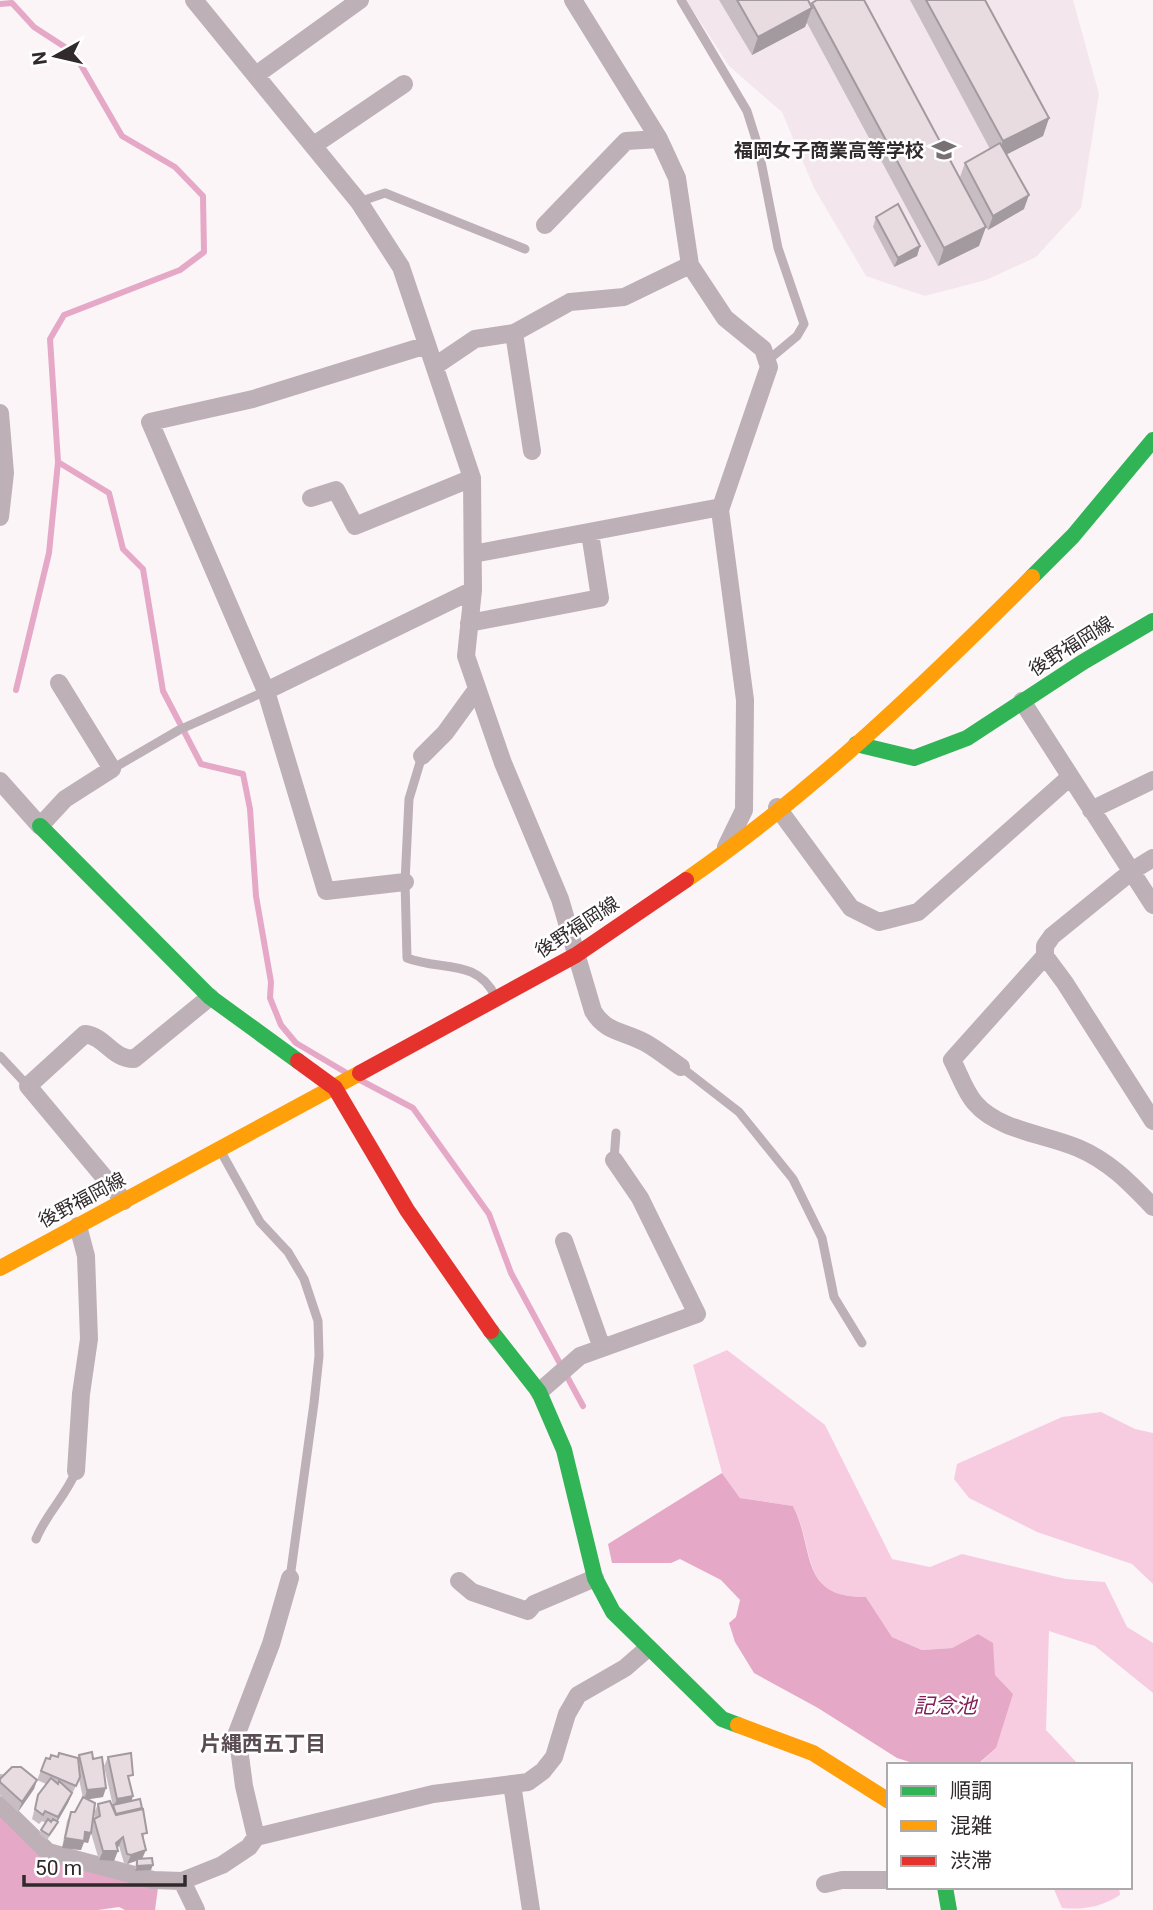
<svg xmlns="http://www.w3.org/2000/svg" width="1153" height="1910" viewBox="0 0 1153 1910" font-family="Roboto,'Noto Sans JP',sans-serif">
	<rect width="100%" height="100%" fill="#fbf5f8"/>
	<!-- built -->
	<path fill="#f4e6ed" d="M686,0H1073L1099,94L1081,208L1036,257L986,280L925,296L866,276L814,188L782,112L729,66Z"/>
	<!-- green -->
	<path fill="#f7cce0" d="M727,1350L825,1425L892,1559L930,1567L962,1554L1066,1579L1105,1582L1127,1627L1153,1643V1693L1095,1646L1049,1631L1046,1730L1079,1765H978L996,1748L995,1675L992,1658L978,1634L952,1648L922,1650L892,1637L866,1597C798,1598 816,1548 793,1506L740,1498L722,1473L693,1365Z
		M1101,1412L1135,1429L1153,1433V1584L1132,1564L1037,1532L969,1498L954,1479L957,1464L1062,1417Z
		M1053,1887H1119L1120,1895C1101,1907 1085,1910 1062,1908Z"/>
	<!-- water -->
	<path fill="#e5a9c7" d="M722,1473L740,1498L793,1506C815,1548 798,1598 866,1597L892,1637L922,1650L952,1648L978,1634L993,1643L995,1675L1013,1694L996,1748L977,1765H919L897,1758L818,1708L754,1673L735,1642L729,1623L736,1617L740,1600L721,1580L680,1559L671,1563H612L608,1544Z
		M0,1816L47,1860L158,1888L155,1910H125L119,1907L98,1910H0Z"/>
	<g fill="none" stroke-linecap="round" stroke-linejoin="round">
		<!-- stream -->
		<path stroke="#e5a9c7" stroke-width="6" d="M0,4L12,3L34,27L74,53L122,136L175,167L203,196L204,252L180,270L64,315L50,339L58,462L109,493L123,549L143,569L163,691L201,764L243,774L250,809L256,896L271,982L270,998L281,1025L296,1043L345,1072
			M16,690L49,553L58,462
			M360,1080L413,1108L489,1214L511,1273L583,1406"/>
		<!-- lane -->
		<path stroke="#bdb0b7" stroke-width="9" d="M681,0L747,111L758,146L778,248L804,324L797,336L767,361
			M359,202L385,193L525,249
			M422,756L409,799L405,882L407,958C440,971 477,958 495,996
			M112,769L179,730L266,691
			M0,1056L28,1086
			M681,1067L739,1112L793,1179L822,1238L834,1297L862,1343
			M220,1150L260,1222L288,1252L304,1279L318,1321L319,1356L314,1403L290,1578
			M614,1160L616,1133
			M36,1539C46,1514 66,1496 76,1471"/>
		<!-- street -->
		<path stroke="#bdb0b7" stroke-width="18" d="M194,0L359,202L401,267L472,478L473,590L466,656L503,763L560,899L593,1011C605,1032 623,1031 644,1042C657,1049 669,1059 681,1067
			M573,0L659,139L677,178L690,265L725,318L763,349L769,367L720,510L745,700L744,810L726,847
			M256,75L360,0
			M314,145L404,84
			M545,225L626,141L659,139
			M514,333L532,451
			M427,345L253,399L150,422L266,691L473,590
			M435,366L475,339L514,333L570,302L624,297L690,265
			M0,413L5,473L0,517
			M311,498L336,490L355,526L472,478
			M473,554L721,507
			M469,623L600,598L590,533
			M266,691L326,891L405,882
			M1022,701L1153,905
			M422,756L445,733L477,689
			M0,781L40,826L65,799L112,769L59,683
			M777,807L851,908L879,922L918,912L1070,777
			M1091,810L1153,780
			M1153,858L1132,871L1052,936L1045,946V956L1065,983L1153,1121
			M1045,956L952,1060C959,1073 965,1092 975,1103C999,1131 1046,1134 1078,1148C1109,1161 1130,1183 1153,1207
			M124,1201L28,1086L85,1034C106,1037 112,1059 134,1059L210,997
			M564,1241L602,1348
			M539,1392L580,1356L697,1314L640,1198L614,1160
			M76,1471L81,1394L89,1339L86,1256L78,1226
			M459,1581L472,1592L528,1611L534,1604L595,1578
			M512,1784L531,1910
			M0,1805L48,1852L153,1880L182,1881L222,1865L249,1847L256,1837L433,1794L528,1782L543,1771L554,1757L567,1714L578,1695L625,1668L648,1648
			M256,1837L244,1786L237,1733L271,1644L290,1578
			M182,1881L196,1910
			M825,1884L842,1880H889"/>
		<!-- fast -->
		<path stroke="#30b455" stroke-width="16" d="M1032,577L1073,536L1153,440
			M856,744L914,758L967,738L1083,662L1153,621
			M40,826L210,997L298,1061
			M491,1331L539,1392L564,1450L595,1578L613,1612L722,1719L738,1725
			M945,1887L949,1910"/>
		<!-- slow -->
		<path stroke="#ff9f0a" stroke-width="16" d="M686,880C812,793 924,685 1032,577
			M0,1268L360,1073
			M738,1725L813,1753L889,1801"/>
		<!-- jam -->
		<path stroke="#e5322d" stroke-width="16" d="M298,1061L335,1088L407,1210L491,1331
			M360,1073L576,955L686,880"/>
	</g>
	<!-- wall -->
	<path fill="#c8bdc2" d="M719,0H808L811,6L812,3L979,246L938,266L807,23L805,27L752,55Z
		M910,0H985L1049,118L1043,136L1006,154L1024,209L988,230L960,177L965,163L990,149Z
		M876,217L920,246L917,256L894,267L873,227Z
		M79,1755L103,1797L87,1799L92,1822L95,1819L94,1813L98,1804L113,1806L104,1766L108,1757L130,1784L131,1801L142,1809L144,1841L142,1858L151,1870L135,1871L136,1861L127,1864L124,1863L119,1846L117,1848L114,1861L99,1860L91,1833L88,1843L84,1842L81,1850L62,1848L67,1821L71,1812H75L83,1798L79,1779L68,1803L57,1822L56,1827L47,1840L39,1834L46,1823L42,1821L39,1824L32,1819L38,1795L46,1784L37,1780L46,1758L50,1759L58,1757L78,1758Z
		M0,1774H3L2,1777L37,1780L34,1789L18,1812L0,1795Z"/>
	<!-- shaded-wall -->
	<path fill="#a29a9e" d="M812,8L805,27L752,55L758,37Z
		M1049,118L1043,136L996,160L1003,141Z
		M1029,195L1024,209L988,230L993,216Z
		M986,227L979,246L938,266L944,248Z
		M920,246L917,256L894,267L898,258Z
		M37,1780L34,1789L18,1812L22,1802Z
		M106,1788L103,1797L84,1800L87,1790Z
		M72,1793L68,1803L55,1826L58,1817Z
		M133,1796L130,1805L113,1809L117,1799Z
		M85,1832L91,1833L88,1843L84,1842L81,1850L62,1848L65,1838Z
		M123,1837L119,1846L114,1851H118L114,1861L99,1860L103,1851L116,1843Z
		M146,1850L142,1859H137L136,1861L127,1864L131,1855Z
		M153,1865L151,1870L135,1871L137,1866Z"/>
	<!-- building -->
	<path fill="#e8dce1" stroke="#a29a9e" stroke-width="2" d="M737,0H808L812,8L758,37Z
		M817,0H864L986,227L944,248L812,3Z
		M926,0H985L1049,118L1003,141Z
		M1000,143L1029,195L993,216L965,163Z
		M898,204L920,246L898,258L876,217Z
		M92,1752L93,1759L102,1757L106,1788L87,1790L79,1755Z
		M59,1753L78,1758L80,1777L76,1786L41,1771L46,1758L50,1759L51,1755L58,1757Z
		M131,1753L133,1775L128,1776L133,1796L117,1799L108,1757Z
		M12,1767H21L37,1780L22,1802L0,1782V1779Z
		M51,1778L58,1784L59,1781L72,1793L58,1817L45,1811L43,1815L35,1809L38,1795Z
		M83,1797L95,1803L91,1833L85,1832L84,1841L65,1838L71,1812H75Z
		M140,1799L142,1808L116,1814L113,1805Z
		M110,1801L116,1815L143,1809L147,1833L142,1834L146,1850L131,1855L127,1854L123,1837L116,1843L118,1851H103L94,1819L100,1816L98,1804Z
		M48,1819L51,1822L53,1819L58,1822L49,1835L41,1830Z
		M152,1858L153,1865L137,1866V1859Z"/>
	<!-- icons -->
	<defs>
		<g id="school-bare" transform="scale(1.89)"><path d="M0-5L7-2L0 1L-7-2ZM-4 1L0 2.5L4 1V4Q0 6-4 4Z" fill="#787174" stroke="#fff" stroke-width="2.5" paint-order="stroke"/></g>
	</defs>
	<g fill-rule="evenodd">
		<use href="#school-bare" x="944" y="150"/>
	</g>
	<g text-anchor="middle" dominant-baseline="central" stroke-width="5" stroke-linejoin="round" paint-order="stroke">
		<!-- poi labels -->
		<g font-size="19" font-weight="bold" fill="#312a2d" stroke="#fff" text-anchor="end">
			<text x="924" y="150">福岡女子商業高等学校</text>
		</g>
		<!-- street labels -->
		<g font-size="19" fill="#312a2d" stroke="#fff">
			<text transform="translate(1071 646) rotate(-32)">後野福岡線</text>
			<text transform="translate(577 927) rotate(-33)">後野福岡線</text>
			<text transform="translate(82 1200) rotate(-28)">後野福岡線</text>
		</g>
		<!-- water labels -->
		<g font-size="21" font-style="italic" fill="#812158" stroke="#fff">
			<text x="945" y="1706">記念池</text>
		</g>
		<!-- neighbourhood labels -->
		<g font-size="21" font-weight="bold" fill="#594c52" stroke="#fff">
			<text x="263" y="1744">片縄西五丁目</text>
		</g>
	</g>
	<!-- legend -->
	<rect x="887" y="1763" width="245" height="126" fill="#ffffff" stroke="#adaaab" stroke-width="2"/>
	<rect x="901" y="1786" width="35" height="10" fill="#30b455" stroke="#adaaab" stroke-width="2"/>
	<text x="950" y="1798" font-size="21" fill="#312a2d">順調</text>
	<rect x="901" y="1821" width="35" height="10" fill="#ff9f0a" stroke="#adaaab" stroke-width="2"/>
	<text x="950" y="1833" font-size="21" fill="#312a2d">混雑</text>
	<rect x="901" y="1856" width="35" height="10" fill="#e5322d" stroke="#adaaab" stroke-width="2"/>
	<text x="950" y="1868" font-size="21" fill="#312a2d">渋滞</text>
	<!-- north arrow -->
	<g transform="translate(56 56) rotate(262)" stroke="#ffffff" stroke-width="5" paint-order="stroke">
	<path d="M0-5L12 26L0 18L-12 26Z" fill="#312a2d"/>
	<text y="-10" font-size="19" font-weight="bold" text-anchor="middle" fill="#312a2d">N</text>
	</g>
	<!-- scale -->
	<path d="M24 1875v10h161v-10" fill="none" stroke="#312a2d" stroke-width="3.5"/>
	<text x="35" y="1875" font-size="21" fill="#312a2d" stroke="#ffffff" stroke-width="5" paint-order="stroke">50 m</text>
</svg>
